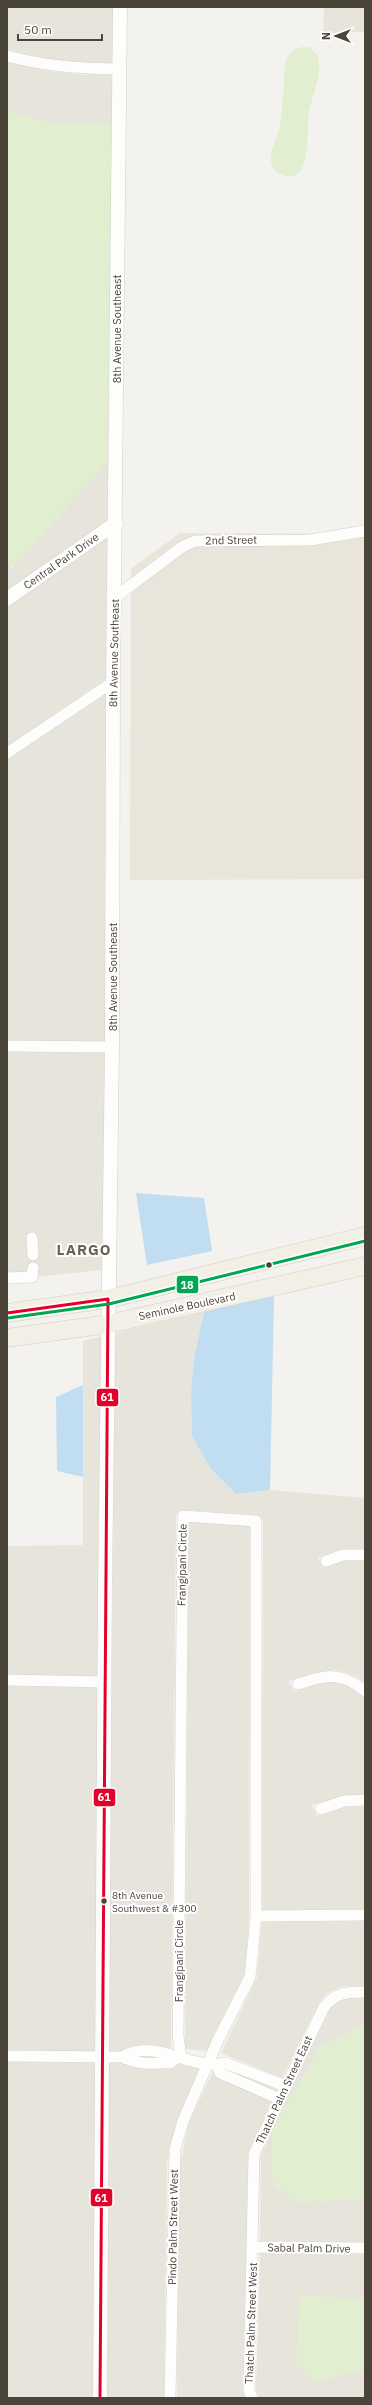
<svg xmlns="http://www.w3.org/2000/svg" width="372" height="2405" viewBox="0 0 372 2405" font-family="'IBM Plex Sans',sans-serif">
	<rect width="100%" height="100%" fill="#f4f2ee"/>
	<!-- residential -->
	<path fill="#e7e4dc" d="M7,7H114L113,63L86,64L50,60L7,49Z
		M324,7H365V32L323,33Z
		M7,62L48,71L85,75H113V125L48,123L7,111Z
		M110,458L109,520L7,592V558L12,568Z
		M109,535L108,595L105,597L108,600L106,679L7,746V607Z
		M106,694V1042L7,1040V760Z
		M7,1052L106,1053L102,1270L25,1278V1273L7,1272Z
		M204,1312L194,1358L191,1392L192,1435L211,1469L236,1494L270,1490L365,1498V1549H343L318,1558L323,1568L344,1560H365V1683L356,1676L337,1670L317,1672L289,1681L294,1692L321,1683L336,1682L348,1686L365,1699V1794L342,1796L312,1805L317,1816L346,1807L365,1806V1909L262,1910L263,1521L257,1515L184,1510L176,1516L171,2048L109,2052L115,1333Z
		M102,1336L99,1676L7,1675V1546L83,1545V1341Z
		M189,1522L250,1526L249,1916L246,1963L244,1975L212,2038L208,2051L185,2049Z
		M7,1686L99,1688L96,2052L7,2050Z
		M365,1921V1986H342L326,1994L319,2003L282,2078L221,2053L257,1978L262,1922Z
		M365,1997V2027L360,2026L320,2048L276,2122L330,2009L336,2002L346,1998Z
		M178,2060L204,2062L177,2120L167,2163L164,2398H106L109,2063Z
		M7,2062L96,2063L93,2398H7Z
		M216,2065L277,2089L248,2154L243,2390L245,2398H177L180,2164L189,2123Z
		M272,2131L273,2184L295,2202L365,2199V2242L260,2241L261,2155Z
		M260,2253L365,2254V2300L300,2295L297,2366L316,2381L365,2369V2398H259L256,2389Z"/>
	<!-- education -->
	<path fill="#eae5da" d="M180,533L365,534V879L130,880L131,569Z"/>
	<!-- green -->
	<path fill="#e1eecf" d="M302,47H309L318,56C322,76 313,93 309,112C306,128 314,190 280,174C276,173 272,167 271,163C269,150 277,140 279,128C284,108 283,80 286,58L294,50Z
		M7,111L48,123L113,125L110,458L13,568L7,558Z
		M360,2026L365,2027V2199L295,2202L273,2184L272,2131L276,2122L320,2048Z
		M299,2295L365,2300V2369L316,2381L297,2366Z"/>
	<!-- water -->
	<path fill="#c0ddf1" d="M136,1193L204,1198L212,1251L147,1265Z
		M274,1296L270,1490L236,1494L211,1469L192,1436L191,1392L194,1358L204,1312Z
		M83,1385V1477L57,1471L56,1397Z"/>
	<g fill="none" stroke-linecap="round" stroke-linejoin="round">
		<!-- minor casing -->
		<g stroke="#d2d0cb" stroke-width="12">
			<path id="minor" d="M7,56C44,66 81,69 120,69
				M114,598L182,547L195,541L310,540L365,531
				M7,753L113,682
				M7,1046L112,1047
				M32,1238L33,1255
				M7,1278L32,1277L33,1268
				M326,1561L343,1555H365
				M7,1680L105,1682
				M298,1684C327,1675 340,1671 365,1691
				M321,1809L344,1801L365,1800
				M256,1916L365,1915
				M7,2056L122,2057C137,2065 154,2063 170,2063L176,2058
				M122,2057C156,2037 190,2071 225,2063L286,2086
				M216,2065L220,2073L280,2099
				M253,2247L365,2248
				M170,2398L175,2149L183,2121L218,2040L250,1977L256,1916V1521L183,1516L178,2036L181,2058
				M252,2398L249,2390L254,2154L324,2007C336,1992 347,1992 365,1992"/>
		</g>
		<!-- tertiary casing -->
		<g stroke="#d2d0cb" stroke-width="15">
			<path id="tertiary" d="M7,599L116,523
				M100,2398L105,1585L112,1047L113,682L120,7"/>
		</g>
		<!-- primary casing -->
		<g stroke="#d6cebb" stroke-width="19">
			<path id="primary" d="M7,1313L108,1299L365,1236
				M7,1338L108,1324L365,1266"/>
		</g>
		<!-- minor -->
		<use href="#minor" stroke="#fdfdfc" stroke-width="11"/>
		<!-- tertiary -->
		<use href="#tertiary" stroke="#fdfdfc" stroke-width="14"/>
		<!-- primary -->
		<use href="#primary" stroke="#f2efe6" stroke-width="18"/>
		<!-- bus-1 casing -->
		<g stroke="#fff" stroke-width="6">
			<path id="bus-1" d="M7,1313L108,1299L100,2398"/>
		</g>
		<!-- bus-2 casing -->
		<g stroke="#fff" stroke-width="6">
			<path id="bus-2" d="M8,1318L109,1304L365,1241"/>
		</g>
		<!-- bus-1 -->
		<use href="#bus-1" stroke="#e4002b" stroke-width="3"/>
		<!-- bus-2 -->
		<use href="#bus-2" stroke="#00a651" stroke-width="3"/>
	</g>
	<!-- markers -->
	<g fill="#4b4439" stroke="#fff" stroke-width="1.5">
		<circle cx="269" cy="1265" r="3.5"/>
		<circle cx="104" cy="1901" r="3.5"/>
	</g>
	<g text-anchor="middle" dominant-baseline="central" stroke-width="4" stroke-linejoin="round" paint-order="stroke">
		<!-- bus labels -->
		<g font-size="10" fill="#4b4439" stroke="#fff" text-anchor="start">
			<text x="112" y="1895">8th Avenue<tspan x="112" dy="13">Southwest &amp; #300</tspan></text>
		</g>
		<!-- street labels -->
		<g font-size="11" fill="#4b4439" stroke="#fff">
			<text transform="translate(117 329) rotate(-90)">8th Avenue Southeast</text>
			<text transform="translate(231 540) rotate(-1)">2nd Street</text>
			<text transform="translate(61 561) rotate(-35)">Central Park Drive</text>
			<text transform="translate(114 653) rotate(-89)">8th Avenue Southeast</text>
			<text transform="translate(113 977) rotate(-90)">8th Avenue Southeast</text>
			<text transform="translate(187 1306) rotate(-12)">Seminole Boulevard</text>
			<text transform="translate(182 1565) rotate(-89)">Frangipani Circle</text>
			<text transform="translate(179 1961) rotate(-90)">Frangipani Circle</text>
			<text transform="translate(284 2090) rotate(-65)">Thatch Palm Street East</text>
			<text transform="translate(173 2227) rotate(-89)">Pindo Palm Street West</text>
			<text transform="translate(309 2248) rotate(1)">Sabal Palm Drive</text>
			<text transform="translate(251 2323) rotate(-88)">Thatch Palm Street West</text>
		</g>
		<!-- district labels -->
		<g font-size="15" font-weight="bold" letter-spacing="1" fill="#6e6250" stroke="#fff">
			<text x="84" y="1249">LARGO</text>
		</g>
	</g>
	<g stroke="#fff" stroke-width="1.5">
		<rect x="176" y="1275" width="23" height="19" rx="4" fill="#00a651"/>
		<rect x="96" y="1388" width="23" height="19" rx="4" fill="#e4002b"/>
		<rect x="93" y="1788" width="23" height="19" rx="4" fill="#e4002b"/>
		<rect x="90" y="2188" width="23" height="19" rx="4" fill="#e4002b"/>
	</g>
	<g font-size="11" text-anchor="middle" font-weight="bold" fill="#fff">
		<text x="187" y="1289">18</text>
		<text x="107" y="1401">61</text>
		<text x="104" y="1801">61</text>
		<text x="101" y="2202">61</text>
	</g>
	<!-- border -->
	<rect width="372" height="2405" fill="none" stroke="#4b4439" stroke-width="16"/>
	<!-- north arrow -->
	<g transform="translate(336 36) rotate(270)" stroke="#ffffff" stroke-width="3" paint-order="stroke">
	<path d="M0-3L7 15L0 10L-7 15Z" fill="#4b4439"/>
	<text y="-6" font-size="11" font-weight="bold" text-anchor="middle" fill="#4b4439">N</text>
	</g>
	<!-- scale -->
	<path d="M18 34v6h84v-6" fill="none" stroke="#4b4439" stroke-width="2"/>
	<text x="24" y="34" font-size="12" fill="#4b4439" stroke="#ffffff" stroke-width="3" paint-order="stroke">50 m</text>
</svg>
